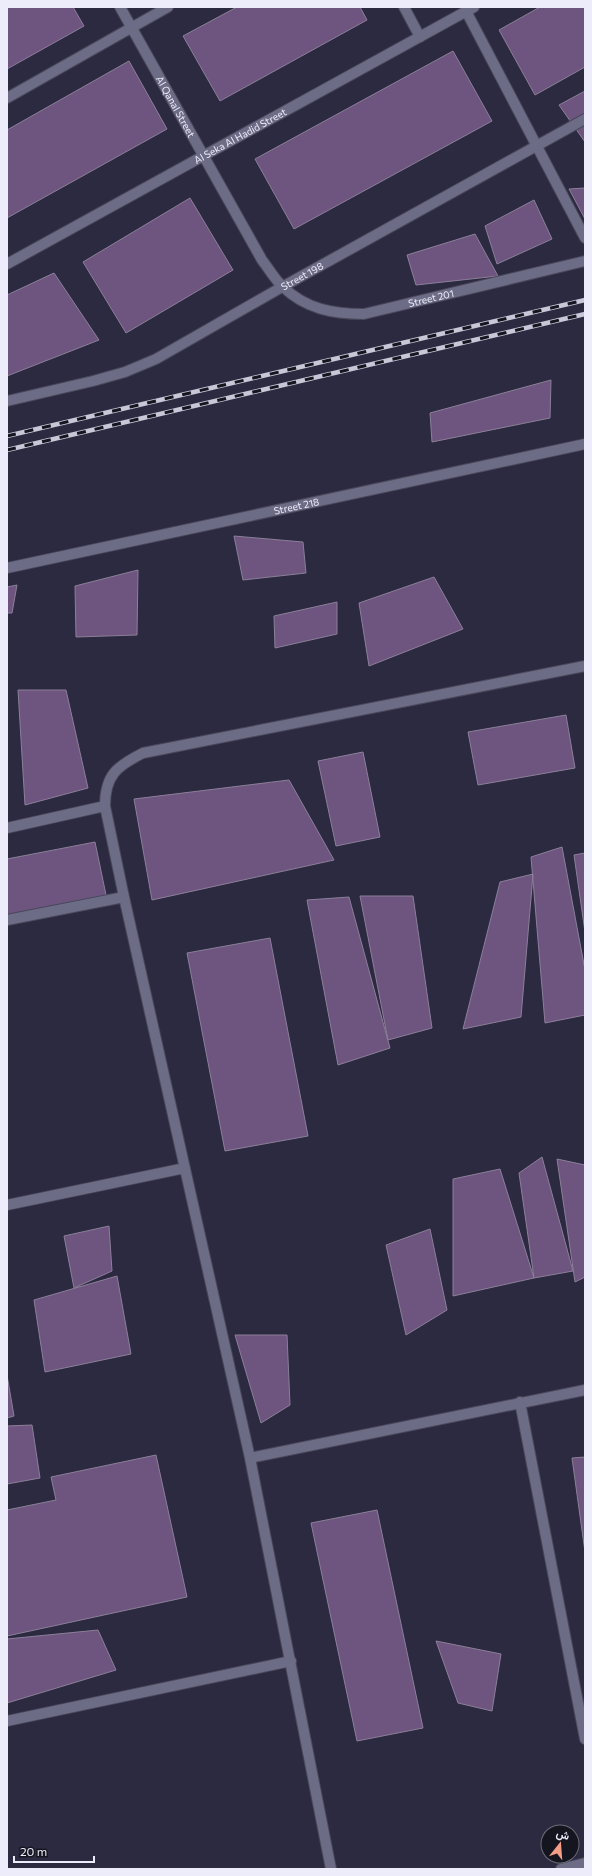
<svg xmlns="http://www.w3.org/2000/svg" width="592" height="1876" viewBox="0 0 592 1876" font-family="Commissioner,Vazirmatn,sans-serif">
	<rect width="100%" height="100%" fill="#2c2a41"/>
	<!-- building -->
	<path fill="#6d5580" stroke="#8c7f98" d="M7,7H73L84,26L7,69Z
		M237,7H360L367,20L220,101L183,36Z
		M540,7H585V67L535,95L499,30Z
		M453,51L492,121L294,229L255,159Z
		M129,61L167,129L7,218V130Z
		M585,91V142L559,105Z
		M585,188V219L569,189Z
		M190,198L233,270L126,333L83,262Z
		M534,200L552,239L497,264L485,226Z
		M475,234L498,276L416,285L407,255Z
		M54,273L99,340L7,376V295Z
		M551,380L550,418L432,442L430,413Z
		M234,536L303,542L306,573L243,580Z
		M138,570L137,635L76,637L75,586Z
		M434,577L463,629L369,666L359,603Z
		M17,585L12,613H7V587Z
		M337,602V634L275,648L274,616Z
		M18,690H66L88,788L25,805Z
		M566,715L575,768L478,785L468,732Z
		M363,752L380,837L336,846L318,761Z
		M289,780L334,860L152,900L134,799Z
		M95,842L106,895L7,915V859Z
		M562,847L585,970V1015L545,1023L531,857Z
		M585,853V932L574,855Z
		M533,874L521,1017L463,1029L500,882Z
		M360,896H413L432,1028L388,1040Z
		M349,897L390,1048L338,1065L307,900Z
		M270,938L308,1136L225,1151L187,953Z
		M542,1157L573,1271L534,1278L519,1173Z
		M557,1159L585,1165V1277L575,1282Z
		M500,1169L534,1278L453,1296V1179Z
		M109,1226L112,1271L74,1288L64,1236Z
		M430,1229L447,1310L406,1335L386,1245Z
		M117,1276L131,1354L45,1372L34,1300Z
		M235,1335H287L290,1405L261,1423Z
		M7,1375L14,1416L7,1418Z
		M32,1425L40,1478L7,1484V1426Z
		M156,1455L187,1597L7,1636V1510L56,1500L51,1477Z
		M585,1457V1552L572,1458Z
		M377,1510L423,1728L357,1741L311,1523Z
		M98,1630L116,1670L7,1703V1639Z
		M436,1641L501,1654L492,1711L458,1703Z"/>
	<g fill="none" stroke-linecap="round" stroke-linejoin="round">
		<!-- lane casing -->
		<g stroke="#49475a" stroke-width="12">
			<path id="lane" d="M7,828L105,806
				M7,920L124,897
				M7,1205L185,1168
				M520,1402L585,1739
				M250,1458L585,1390
				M7,1721L291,1661
				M331,1869L250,1458L124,897L105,806C105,775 117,766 143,753L585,666
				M561,1869L585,1863"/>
		</g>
		<!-- street casing -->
		<g stroke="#49475a" stroke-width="12">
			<g id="street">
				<path id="s1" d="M120,7L262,260C269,269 275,280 283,287C306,309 333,314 364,314L585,261"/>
				<path d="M404,7L420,37"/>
				<path d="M466,11L585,238"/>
				<path d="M7,98L168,7"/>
				<path id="s2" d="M7,264L474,7"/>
				<path id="s3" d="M7,401L93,381L125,372L156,359L282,287L585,119"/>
				<path id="s4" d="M7,568L585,444"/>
			</g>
		</g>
		<!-- lane -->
		<use href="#lane" stroke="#6d6c86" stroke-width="10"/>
		<!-- street -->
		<use href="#street" stroke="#6d6c86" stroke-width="10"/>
		<!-- rail casing -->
		<g stroke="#c8c7d8" stroke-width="4.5">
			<path id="rail" d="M7,436L585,300
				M7,450L585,314"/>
		</g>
		<!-- rail -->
		<use href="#rail" stroke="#15151f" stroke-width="3" stroke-dasharray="9" stroke-linecap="butt"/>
	</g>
	<g text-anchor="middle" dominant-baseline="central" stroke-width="4" stroke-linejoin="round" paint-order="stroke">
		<!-- street labels -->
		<g font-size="10" fill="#edecfb" stroke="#15151f">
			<text stroke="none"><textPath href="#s1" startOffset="114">Al Qanal Street</textPath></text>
			<text stroke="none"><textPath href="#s2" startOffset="266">Al Seka Al Hadid Street</textPath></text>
			<text stroke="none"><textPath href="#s3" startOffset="323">Street 198</textPath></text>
			<text stroke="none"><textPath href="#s1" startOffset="481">Street 201</textPath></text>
			<text stroke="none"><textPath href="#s4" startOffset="296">Street 218</textPath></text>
		</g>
	</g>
	<!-- border -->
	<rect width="592" height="1876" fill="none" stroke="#edecfb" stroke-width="16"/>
	<!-- north arrow -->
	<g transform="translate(560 1844) rotate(17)"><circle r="19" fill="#15151f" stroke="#6b6b77"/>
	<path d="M0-3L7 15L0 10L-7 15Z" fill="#f49e88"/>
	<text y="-6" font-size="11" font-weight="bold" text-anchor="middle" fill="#edecfb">ش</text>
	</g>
	<!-- scale -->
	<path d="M14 1856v6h80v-6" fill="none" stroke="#edecfb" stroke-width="2"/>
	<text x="20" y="1856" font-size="12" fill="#edecfb" stroke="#15151f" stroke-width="3" paint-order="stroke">20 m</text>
</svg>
